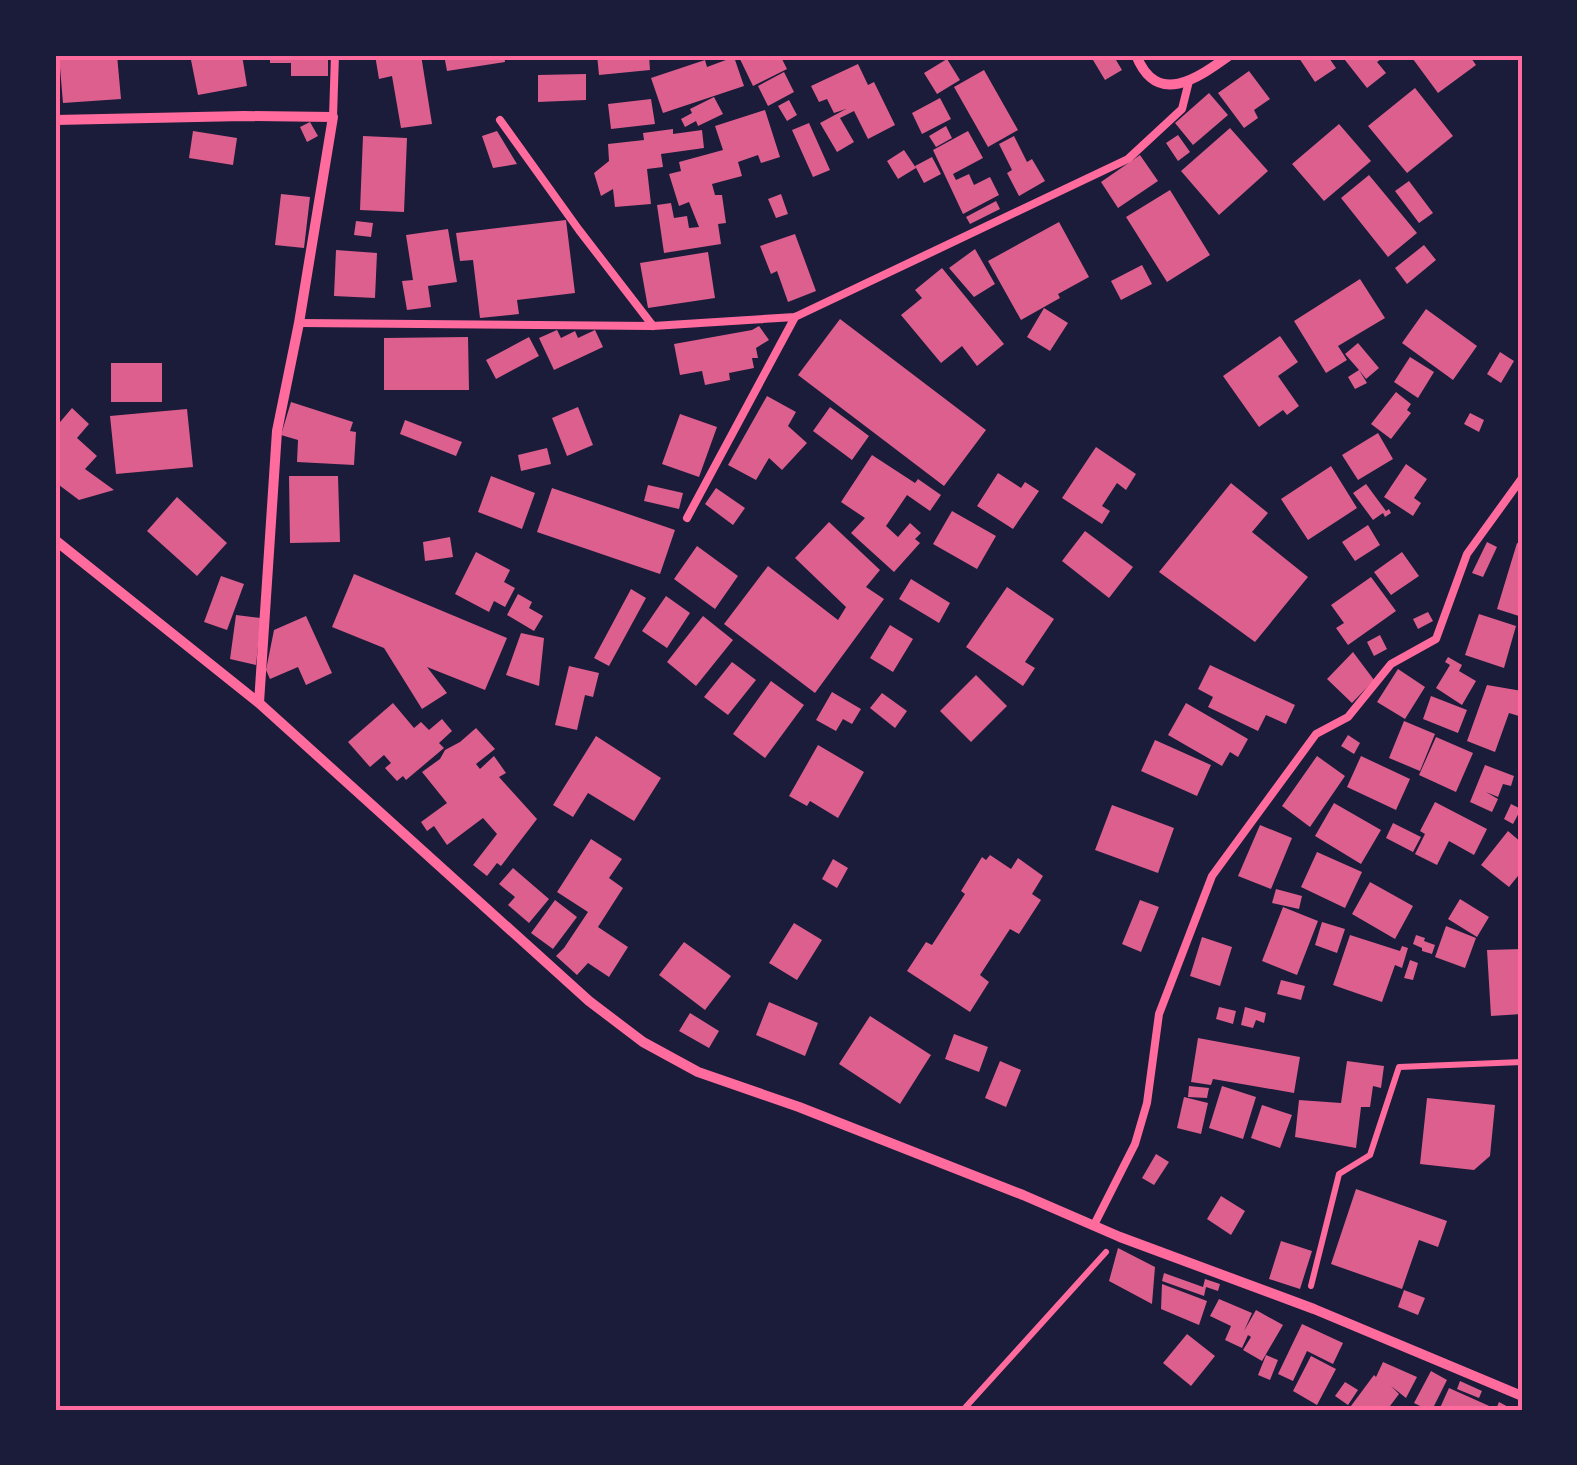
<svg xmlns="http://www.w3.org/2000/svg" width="1577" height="1465" viewBox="0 0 1577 1465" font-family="Montserrat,sans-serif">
	<rect width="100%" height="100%" fill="#1b1b3a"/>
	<!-- building -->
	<path fill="#dd5f8e" d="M117,55L121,99L63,103L59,56Z
		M190,55H242L247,86L198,95Z
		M270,55H328V76H291V63H270Z
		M375,55H421L432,124L401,128L392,76L379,79Z
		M444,55H504L505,62L447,71Z
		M597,55H649L650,70L599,75Z
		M738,55H780L787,69L753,86Z
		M1090,55H1113L1122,70L1105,80Z
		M1297,55H1327L1336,68L1315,82Z
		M1341,55H1387L1377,62L1386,73L1367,88Z
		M1410,55H1469L1476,65L1438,93Z
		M734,57L744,86L663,113L651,78L705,60L707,67Z
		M947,59L960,80L937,94L924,73Z
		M858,64L868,85L874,82L895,125L868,139L854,111L840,118L854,142L837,152L820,123L846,109L834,113L827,99L819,102L811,86Z
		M984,70L1018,130L988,147L954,87Z
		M1249,71L1270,99L1254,110L1258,118L1244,128L1218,93Z
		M784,72L794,92L768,106L758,86Z
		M586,74V100L538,102V75Z
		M1415,88L1453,136L1407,173L1368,126Z
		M1209,93L1228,115L1193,145L1175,123Z
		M714,97L723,114L698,126L696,121L685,127L681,119L692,113L690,109Z
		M940,98L951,119L922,134L912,113Z
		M651,99L655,124L611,129L608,104Z
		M789,100L797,115L787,121L778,106Z
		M765,110L780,157L761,163L758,155L738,162L742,176L712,184L715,195H722L726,223L718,224L721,244L664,253L657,205L671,203L674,218L687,216L689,228L699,227L689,202L679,206L669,174L681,171L679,162L723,150L715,126Z
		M310,122L318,136L307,142L300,127Z
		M809,123L830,170L813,177L792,130Z
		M1339,124L1371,161L1324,201L1292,164Z
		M946,126L952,138L936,147L929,136Z
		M1230,128L1268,171L1219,215L1181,171Z
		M673,129V134L702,130L704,148L661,154L663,167L647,169L651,204L615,207L613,189L601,196L594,173L609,161L608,144L644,140L643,133Z
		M193,131L237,138L233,165L189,158Z
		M497,131L517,164L493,168L482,136Z
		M968,131L983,158L953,174L956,180L969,174L974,185L990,177L999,195L963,214L933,150Z
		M1178,135L1190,152L1178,161L1166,143Z
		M363,136L407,138L404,212L360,210Z
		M1014,136L1027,162L1032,159L1045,181L1019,196L1007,173L1012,170L999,144Z
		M904,150L916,168L898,179L887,161Z
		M1140,155L1158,181L1118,208L1101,182Z
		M932,157L941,174L924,183L915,166Z
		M1369,175L1417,233L1388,257L1341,198Z
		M1409,181L1433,213L1419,223L1395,191Z
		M1170,190L1210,255L1167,282L1126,217Z
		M281,194L310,197L304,248L275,245Z
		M781,194L788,214L776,218L768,199Z
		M996,201L1000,209L970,224L966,217Z
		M566,220L575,293L517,300L519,314L480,318L473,260L460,261L456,233Z
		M356,221L373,223L371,237L354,235Z
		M1059,222L1089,277L1058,294L1060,298L1021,320L988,261Z
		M448,229L457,282L428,286L431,307L407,310L402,281L413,280L406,235Z
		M795,234L816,291L788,302L777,271L771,274L760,246Z
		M1424,245L1436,260L1407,284L1395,268Z
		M975,249L995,284L974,297L949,268Z
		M336,250L377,253L375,298L334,296Z
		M708,252L715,298L648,308L640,263Z
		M1142,265L1152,284L1121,300L1111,281Z
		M942,268L1004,344L977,366L962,346L941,363L901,315L922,298L915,290Z
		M1360,279L1385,318L1338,346L1347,360L1326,373L1294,321Z
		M1044,308L1068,323L1050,351L1027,337Z
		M1426,309L1477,346L1453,380L1402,343Z
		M840,319L986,430L944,486L798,375Z
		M759,326L769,340L756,348L758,358H752L754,368L729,373L730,380L705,385L702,371L680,375L674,344L752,330Z
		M557,330L561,338L575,331L578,338L595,330L603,347L554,370L539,338Z
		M1280,336L1298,362L1278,376L1299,406L1287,415L1283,410L1259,427L1223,376Z
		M468,337L469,390H384V338Z
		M529,337L539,356L496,379L486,360Z
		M1358,343L1379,368L1366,379L1359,370L1367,383L1355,389L1348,377L1359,370L1345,354Z
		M1500,352L1514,361L1501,383L1487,374Z
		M1410,357L1434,372L1418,398L1394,382Z
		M111,363H162V402H111Z
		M1396,392L1411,404L1407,410L1411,413L1391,439L1371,424Z
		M767,396L796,412L788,426L807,443L782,470L769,458L756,480L728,465Z
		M291,402L353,422L350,431L356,432L354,465L297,462L298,440L281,435Z
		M578,407L593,445L567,456L552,418Z
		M830,407L869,436L852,460L813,431Z
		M72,408L89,424L77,438L97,456L85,469L114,490L79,500L55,482V428Z
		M187,409L193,467L116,474L110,416Z
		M1470,413L1484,420L1479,432L1464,424Z
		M680,414L717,427L699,477L662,464Z
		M405,420L462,442L456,456L400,434Z
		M1378,433L1393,459L1358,480L1342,455Z
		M1096,447L1136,474L1126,490L1117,483L1102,506L1110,511L1102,524L1062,498Z
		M547,448L551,464L521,471L518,455Z
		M872,455L915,483L918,479L941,495L930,511L907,495L886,526L898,537L910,523L921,533L915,539L920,543L894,572L851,533L865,518L841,502Z
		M1406,464L1427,479L1414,498L1421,503L1413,516L1384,497Z
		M1331,466L1357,508L1308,540L1281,499Z
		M998,473L1021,488L1025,482L1039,491L1013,529L977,506Z
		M289,476H338L340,542L290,543Z
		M491,476L535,493L522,529L478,512Z
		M1231,483L1268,513L1252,532L1308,577L1255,642L1159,572Z
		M1366,484L1386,511L1389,509L1391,513L1385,517L1383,513L1373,520L1353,493Z
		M648,485L683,493L679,509L644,501Z
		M552,488L675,530L660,574L537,532Z
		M716,488L745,508L733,525L705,504Z
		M177,497L227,543L197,576L147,531Z
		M952,511L996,536L977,569L933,544Z
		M829,522L880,570L866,587L884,599L815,693L724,624L768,566L838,620L846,607L795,558Z
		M1368,525L1380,545L1355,561L1342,542Z
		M1085,531L1133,567L1109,598L1062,561Z
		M450,537L453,557L425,561L423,542Z
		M1487,542L1497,547L1483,577L1472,573Z
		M1517,543L1522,544V617L1497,609Z
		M697,546L738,576L715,609L674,579Z
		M476,552L510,570L504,582L515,588L505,607L494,601L489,612L455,594Z
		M1402,552L1419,576L1391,595L1374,572Z
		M354,574L507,638L485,690L427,667L447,693L422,709L384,648L332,627Z
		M221,576L244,584L227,630L204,622Z
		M1371,577L1396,611L1348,645L1336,628L1344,623L1331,605Z
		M911,579L950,603L939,623L899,599Z
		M1007,587L1054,619L1025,662L1035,668L1023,686L966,647Z
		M631,589L646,598L609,666L594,658Z
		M518,594L532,602L529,608L543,616L534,631L507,615Z
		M666,596L690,613L667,648L642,631Z
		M1428,612L1433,621L1418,629L1413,619Z
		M1479,614L1516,626L1504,668L1465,655Z
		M236,615L261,618L256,665L230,659Z
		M306,616L332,673L306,685L298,667L270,679L266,670L274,630Z
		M703,616L733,640L696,686L667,662Z
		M890,625L913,639L893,672L870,658Z
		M521,633L544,638L539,686L506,675Z
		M1380,635L1387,649L1374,656L1367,642Z
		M1353,652L1374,680L1352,703L1327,679Z
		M1448,657L1462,665L1459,671L1476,681L1462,705L1436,688L1450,665L1445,662Z
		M732,662L756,680L728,715L704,697Z
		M1210,665L1295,705L1286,724L1266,715L1258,731L1208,707L1213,697L1198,689Z
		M569,666L599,673L593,697L585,695L577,730L555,725Z
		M1398,669L1425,687L1405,719L1377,702Z
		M976,675L1007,706L971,742L940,711Z
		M771,681L804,705L765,758L733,734Z
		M1487,685L1522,691V717L1509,713L1495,752L1467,741Z
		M832,692L861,709L852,724L843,719L836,731L816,720Z
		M882,693L907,711L895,728L870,708Z
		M1431,696L1467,710L1458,733L1423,719Z
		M393,703L414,728L421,722L429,730L442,719L452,731L439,743L444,748L406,780L403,776L397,781L385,768L391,763L384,755L370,767L348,742Z
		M1186,703L1248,739L1238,757L1230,752L1222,766L1168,735Z
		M1404,721L1435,734L1420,771L1389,758Z
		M476,728L495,749L476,764L480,769L494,756L506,773L499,777L537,819L501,866L497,863L487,876L473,865L497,834L483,818L447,845L434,826L427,831L421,822L447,803L422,772L440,759L445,750L460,742Z
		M1348,735L1360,743L1354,754L1341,746Z
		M596,736L661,778L634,821L588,793L573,817L553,805Z
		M1436,737L1473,753L1456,792L1419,775Z
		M1155,740L1211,765L1197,796L1141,771Z
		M818,745L864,772L838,818L810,801L807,806L789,796Z
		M1317,756L1345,776L1310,827L1282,806Z
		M1361,756L1410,779L1396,810L1347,787Z
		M1485,765L1514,776L1511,786L1503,784L1498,797L1486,792L1498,799L1492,812L1470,802Z
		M1435,802L1487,829L1474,855L1449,841L1437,865L1415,854L1425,834L1420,831Z
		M1334,803L1381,830L1361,864L1315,836Z
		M1511,804L1521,809L1513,824L1504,819Z
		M1112,805L1174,828L1158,873L1095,850Z
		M1393,823L1421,837L1413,852L1386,838Z
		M1260,825L1292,838L1271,889L1238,876Z
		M1508,831L1522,843V871L1509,887L1481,865Z
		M591,839L622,859L609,878L623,888L598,927L628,947L609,977L588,963L577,975L556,956L564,948L588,912L557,892Z
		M1317,852L1362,872L1345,908L1301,887Z
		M990,855L1011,869L1018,858L1043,876L1032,894L1041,900L1019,934L1010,929L980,975L989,982L970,1012L907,971L926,942L932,945L965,894L961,891L982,857L986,860Z
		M833,859L848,868L837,888L822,879Z
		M513,868L549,899L529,923L508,905L515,897L499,884Z
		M1370,882L1413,906L1395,939L1352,914Z
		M1276,889L1302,896L1299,909L1272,903Z
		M1460,899L1489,917L1477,937L1448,919Z
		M555,900L577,917L553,949L531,933Z
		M1140,900L1159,907L1141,952L1122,944Z
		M1283,907L1318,921L1297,975L1262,961Z
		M1322,922L1345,929L1337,953L1315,945Z
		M794,923L822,940L797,980L769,963Z
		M1446,926L1476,938L1465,968L1435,957Z
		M1350,935L1400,951L1402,946L1408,948L1402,968L1395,965L1382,1002L1333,985Z
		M1416,935L1425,938L1424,941L1435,945L1432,954L1422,951V948L1413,944Z
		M1202,937L1232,947L1220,986L1190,976Z
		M684,942L731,976L705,1010L659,975Z
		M1522,949V1014L1491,1016L1487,950Z
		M1410,960L1418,963L1413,980L1404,978Z
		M1281,980L1305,986L1301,1000L1277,994Z
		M769,1002L818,1023L805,1056L756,1035Z
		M1219,1007L1236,1011L1233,1024L1216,1019Z
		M1245,1007L1266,1013L1264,1023L1256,1020L1253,1028L1241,1025Z
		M690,1013L719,1031L709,1048L679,1031Z
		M870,1016L931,1055L900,1104L839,1064Z
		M954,1034L988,1047L979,1072L945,1059Z
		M1198,1038L1300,1057L1294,1093L1213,1079L1211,1085L1191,1082Z
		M1000,1061L1021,1070L1006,1107L985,1098Z
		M1347,1061L1384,1066L1381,1088L1373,1086L1370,1107H1361L1356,1148L1295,1137L1299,1100L1341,1103Z
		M1189,1086L1209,1088L1207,1098L1188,1097Z
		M1222,1086L1256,1097L1243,1139L1209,1128Z
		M1184,1097L1208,1103L1201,1134L1177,1128Z
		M1427,1098L1495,1105L1490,1156L1474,1170L1420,1164Z
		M1262,1105L1292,1115L1280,1148L1251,1138Z
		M1156,1154L1169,1162L1154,1185L1142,1178Z
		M1356,1189L1447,1221L1438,1247L1419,1240L1402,1289L1331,1264Z
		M1221,1196L1245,1211L1231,1235L1207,1219Z
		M1281,1241L1312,1251L1300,1289L1269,1279Z
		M1118,1248L1155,1267L1152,1304L1109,1281Z
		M1164,1273L1203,1287L1205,1279L1220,1284L1218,1291L1206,1287L1204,1296L1162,1281Z
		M1162,1284L1207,1301L1199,1325L1161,1309Z
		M1404,1290L1425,1298L1418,1315L1398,1307Z
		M1219,1299L1252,1313L1244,1331L1256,1310L1283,1325L1262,1361L1243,1350L1251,1337L1248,1335L1242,1348L1225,1340L1231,1326L1210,1316Z
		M1302,1324L1343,1343L1333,1364L1307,1351L1293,1381L1278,1374Z
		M1187,1334L1215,1356L1191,1386L1163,1363Z
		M1266,1355L1278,1360L1270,1380L1258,1375Z
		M1311,1356L1336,1369L1317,1405L1293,1391Z
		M1383,1362L1417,1377L1406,1398L1391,1386L1399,1394L1387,1410H1348L1374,1375L1376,1377Z
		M1431,1371L1447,1380L1432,1410H1428L1414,1403Z
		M1460,1381L1482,1391L1479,1398L1457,1389Z
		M1345,1382L1358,1390L1348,1405L1335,1396Z
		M1449,1388L1496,1409L1499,1402L1514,1410H1439Z"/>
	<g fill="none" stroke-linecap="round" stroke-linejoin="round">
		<!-- path -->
		<path stroke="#ff6b9d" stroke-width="6" d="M1311,1286L1339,1174L1370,1155L1399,1067L1522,1062
			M963,1410L1106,1252"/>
		<!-- service -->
		<path stroke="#ff6b9d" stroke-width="8" d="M333,117L335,55
			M500,120L579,230L653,326
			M299,323L653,326L795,317L1128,159L1182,109L1189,81
			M687,518L795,317
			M1094,1225L1135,1144L1147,1103L1159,1014L1212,876L1316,734L1348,717L1391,664L1436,639L1467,554L1522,478"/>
		<!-- minor -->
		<path stroke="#ff6b9d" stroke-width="10" d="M1136,55C1157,108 1198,78 1230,55
			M55,120L244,116L333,117L299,323L277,431L259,703
			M55,540L259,703L589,1001L643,1042L698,1072L799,1107L1023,1195L1120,1237L1314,1309L1522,1396"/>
	</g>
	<!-- border -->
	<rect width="1577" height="1465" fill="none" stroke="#1b1b3a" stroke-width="115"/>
	<rect x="58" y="58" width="1462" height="1350" fill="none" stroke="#ff6b9d" stroke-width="4"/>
</svg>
